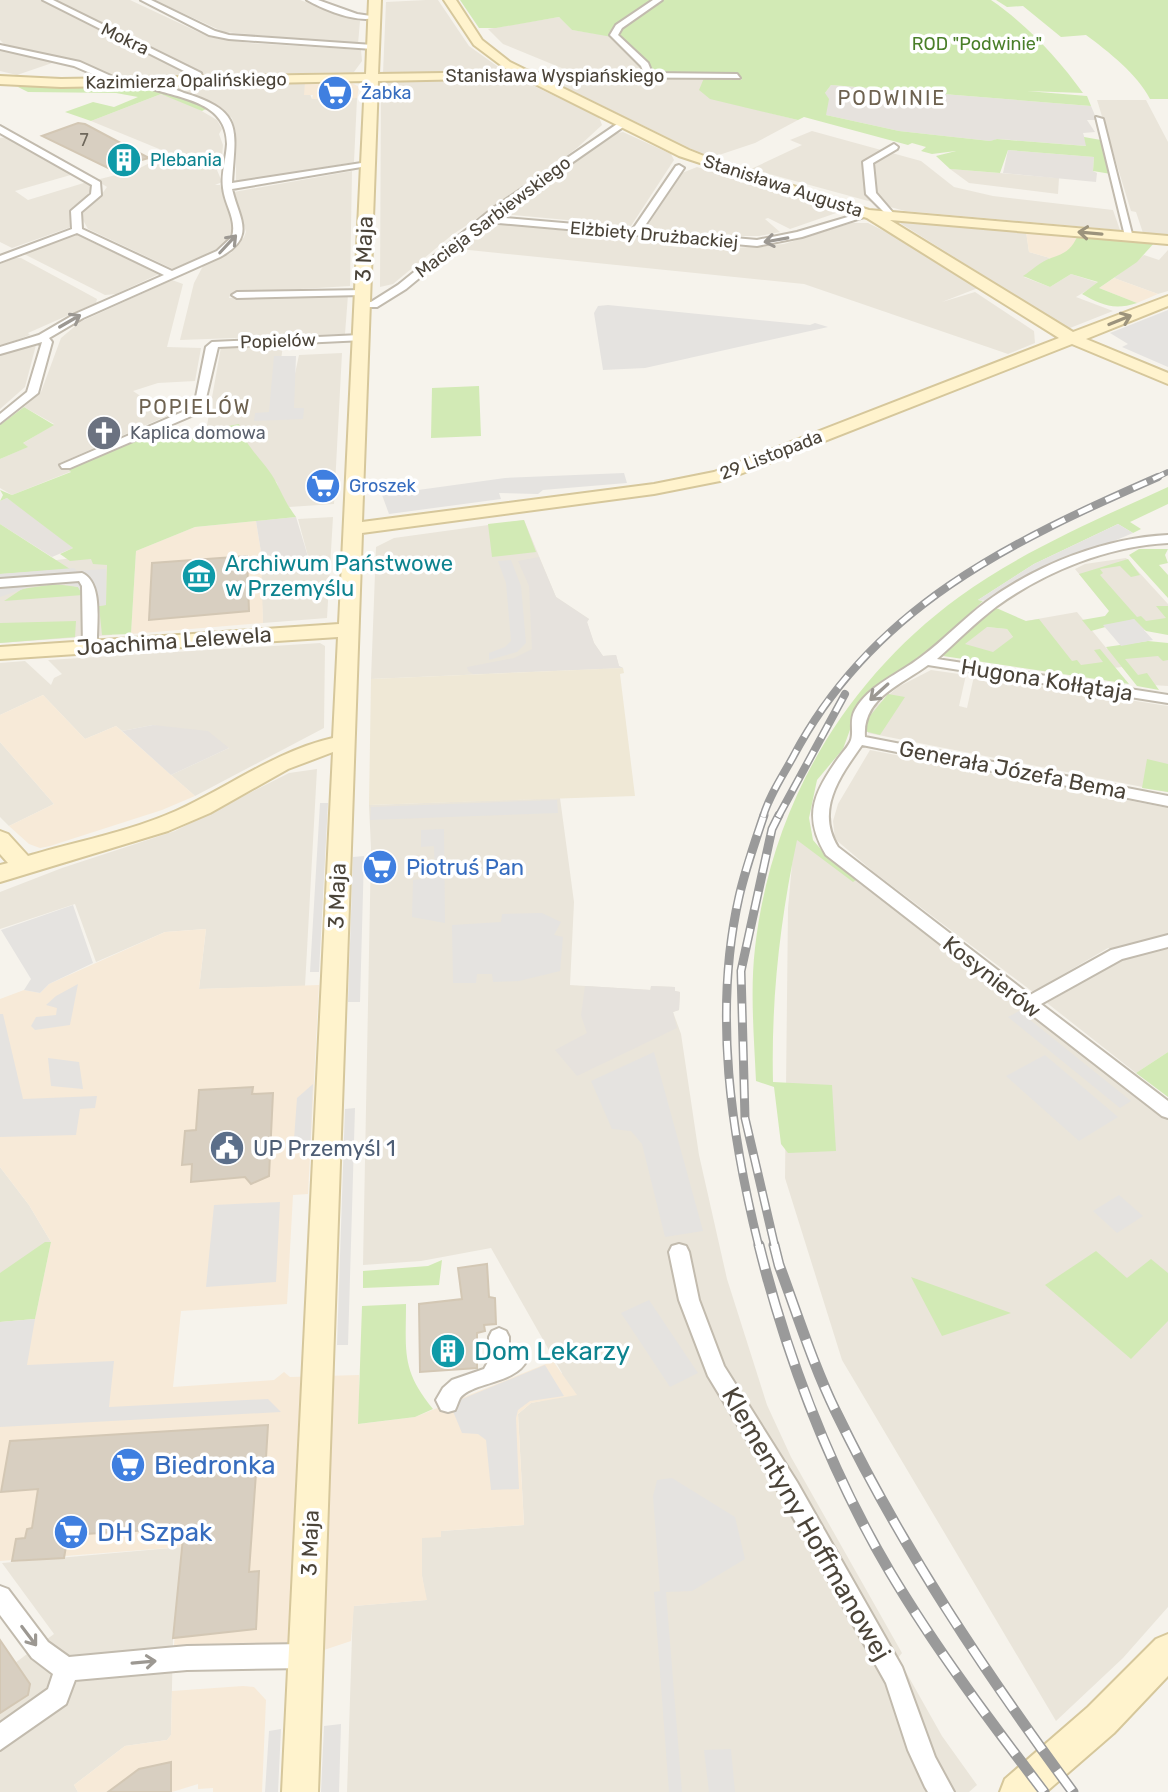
<svg xmlns="http://www.w3.org/2000/svg" width="1168" height="1792" viewBox="0 0 1168 1792" font-family="Rubik,sans-serif">
	<rect width="100%" height="100%" fill="#f6f3ec"/>
	<!-- residential -->
	<path fill="#eae5da" d="M0,0H44L194,76L113,77L78,61L5,45L0,40Z
		M53,0H130L209,37L249,43L361,50L362,61L354,72L203,75Z
		M154,0H300L360,21L358,44L224,32Z
		M426,0H438L469,46L501,69L492,72L383,73L386,2Z
		M559,17L572,30L611,36L641,68L564,69L503,44L488,29Z
		M0,50L26,56L58,61L17,75L0,71Z
		M648,76L705,78L710,98L798,120L755,143L710,158L560,85L565,78Z
		M519,79L599,117L602,125L577,148L524,187L452,235L393,284L380,287L381,83L388,80Z
		M305,82L312,99L357,98L354,162L239,183L236,182V134L232,118L209,103L171,88Z
		M161,94L188,103L217,120L222,129L219,134L223,145L222,157L217,170L222,182L215,185H220L234,228L221,248L173,269L88,229L80,215L85,206L98,199L107,187L96,180L136,170L169,153L91,121Z
		M1097,100H1146L1168,142V235L1143,233L1136,212L1131,211Z
		M812,131L921,161L954,187L993,196L1113,210L1120,230L905,211L751,169L802,145L790,140Z
		M623,132L671,154L674,160L631,226L503,214L614,134Z
		M8,137L74,174L15,191L28,200L87,182L92,188L86,197L69,210L74,226L12,248L0,242V138Z
		M697,167L836,209L839,212L790,229L768,218L765,219L780,232L759,236H733L646,228L682,173Z
		M950,169L1059,178L1058,194L969,183Z
		M352,171L350,286L231,293L229,298L348,295L345,334L180,340L194,283L203,266L231,253L244,237L246,232L234,192Z
		M907,220L1026,231L1029,252L1050,258L1024,277L1050,287L1071,274L1099,283L1076,297L1113,311L1070,328L1066,327L900,223Z
		M490,223L735,248L784,244L852,223H868L904,241L978,288L942,302L975,292L1034,331L1035,343L1008,354L804,284L459,249Z
		M75,234L159,274L116,294L105,295L24,254Z
		M1168,250V291L1158,294L1114,278L1144,255L1159,260Z
		M14,258H21L75,287L97,299L96,303L28,333L30,335L0,346V264Z
		M172,280L183,284L167,347L201,348L195,381L158,383L133,391L169,415L60,463L72,471L12,495L0,488V459L27,447L22,444L54,424L24,407L41,392L61,338L80,322Z
		M31,344L36,345L25,387L0,409V355Z
		M283,345L278,383H293L299,355L342,353L334,504L289,507L281,496L277,483L243,441L239,425L206,431L221,347Z
		M333,517L327,618L263,623L260,566L309,560L298,519Z
		M524,520L556,597L589,619L587,622L594,643L603,656L616,655L619,666L623,668L371,679L376,547L394,538Z
		M89,556L107,565L112,635L0,643V567Z
		M1126,558L1168,604V626L1137,631L1111,613L1075,569L1085,564Z
		M1077,612L1107,649H1168V686L1136,684L1122,667L1057,674L1026,621Z
		M975,626L1007,629L1024,652L943,656Z
		M320,643L325,646L324,728L195,796L171,775L229,748L153,725L122,731L116,726L85,739L43,695L0,715V663L25,661L51,685L54,678L62,674L48,660Z
		M931,670L966,675L959,706L967,708L974,676L1168,706V792L868,733L869,717L877,705L898,687Z
		M0,742L54,804L9,826L0,817Z
		M870,750L1168,808V1052L1136,1073L1047,1003L1123,958L1108,948L1033,992L875,873L835,839L833,821L838,804Z
		M317,769L305,986L199,989L206,929L165,932L96,962L75,904L0,929V892L62,868L175,831L289,773Z
		M560,798L574,902L570,985L650,990L651,986L675,987V991L680,992L679,1010L673,1012L681,1034L699,1155L727,1279L767,1405L791,1457L902,1653L898,1658L942,1736L977,1785L969,1792H347L353,1606L426,1600L422,1576V1538L441,1531L524,1525L518,1414L531,1403L541,1401L562,1373L491,1248L421,1261L363,1265L371,848L369,805Z
		M795,832L1168,1120V1607L1123,1658L1056,1721L842,1360L785,1178L788,908Z
		M0,1167L29,1205L51,1242L0,1322Z
		M182,1547L173,1638L171,1735L167,1740L125,1746L74,1785L78,1792H0V1713L27,1695L15,1663L54,1634L2,1563Z"/>
	<!-- commercial -->
	<path fill="#f7ead8" d="M305,82L352,83L359,87L357,98L312,99L313,95H304Z
		M1026,232L1078,235L1072,250L1058,258H1050L1029,252Z
		M1114,278L1158,294L1137,303L1099,288Z
		M256,521L261,552L263,623L131,634L136,551L195,527Z
		M43,695L85,739L116,726L195,796L162,810L50,846L40,848L29,844L9,826L54,804L0,742V715Z
		M206,929L199,989L319,985L308,1194L293,1195L287,1304L181,1311L173,1387L274,1380L284,1372L290,1377L359,1375V1424L415,1417L553,1361L577,1395L531,1403L518,1414L524,1525L441,1531V1537L422,1538V1576L427,1600L354,1606L351,1641L306,1656L173,1659L181,1547L0,1561V1322L35,1319L51,1242L29,1205L0,1167V999L24,990L40,993L49,984L165,932Z
		M243,1686L254,1687L266,1700L262,1792H213V1788L198,1789V1784L172,1792H78L74,1785L125,1746L167,1740L171,1735L172,1691Z"/>
	<!-- industrial -->
	<path fill="#e6e2dd" d="M831,85L1091,106L1097,120H1087L1095,132L1083,133L1087,146L998,139L990,141L899,131L826,115L825,93Z
		M1008,150L1094,157L1093,171L1097,173L1096,182L1003,173Z
		M7,498L41,522L73,548L52,557L0,524V501Z
		M296,517L309,560L260,566L261,552L256,521Z
		M539,557L556,597L589,619L587,622L594,643L603,656L616,655L619,666L623,668L473,674L468,671L467,667L514,658L532,649L529,586L518,561Z
		M153,725L208,731L229,748L171,775L122,731Z
		M585,986L651,990V986L675,987V991L680,992L679,1010L673,1012L677,1028L577,1076L555,1050L587,1033L581,1015Z"/>
	<!-- education -->
	<path fill="#efe8d6" d="M623,668L624,673L620,674L635,796L369,805L371,679Z"/>
	<!-- green -->
	<path fill="#d2eab5" fill-rule="evenodd" d="M460,0H991C1026,24 1058,58 1083,93L1027,91L1087,96L1091,106L831,85L825,93L829,99L826,115L899,131L990,141L997,139L1086,146L1084,137L1101,140L1111,174L1093,171L1094,157L1008,150L1000,173L950,169L936,156L956,151L932,154L921,151L926,147L912,143L908,145L804,117L798,120L710,99L699,90L704,78H565L560,85L550,79L554,76L651,75L742,80L738,77L740,75L656,72L618,38L572,30L559,17L496,28H479Z
		M996,0H1168V99H1150C1137,74 1109,52 1086,35L1061,37L1023,6L1007,7Z
		M18,87H142L191,101L206,109L202,111L161,94L91,121L65,112L93,102L114,107L138,97L116,93L28,92Z
		M1078,235L1155,242L1137,262L1099,288L1137,303C1113,311 1100,304 1082,294L1098,282L1071,274L1050,287L1023,276C1031,271 1041,261 1051,258C1066,253 1071,250 1078,235Z
		M479,386L481,436L431,438L432,388Z
		M24,407L54,425L23,443L28,447L0,459V425Z
		M239,424C246,450 266,461 277,484C284,498 286,503 296,517L195,527L136,551L131,634L102,635L99,606L106,605L107,565L93,564L91,559L70,561L60,554L73,548L7,498L0,501L3,495L0,490L12,495L71,472L67,468L137,438L144,442Z
		M1168,487V504L1130,522L1141,529L1133,533L1118,524L1034,564L978,600L983,601L924,656L882,684L855,716L843,749L817,780L809,818L813,840L830,860L856,880L853,882L797,840C780,920 771,1000 773,1082L832,1085L836,1151L788,1153L781,1144L774,1087L756,1081C754,1037 750,991 755,948C771,806 844,681 959,597C1022,551 1098,519 1168,487Z
		M524,520L536,552L492,557L488,524Z
		M0,524L70,569L0,574Z
		M1139,549H1168L1165,555L1168,563L1159,565L1168,575V598L1129,555Z
		M1128,559L1140,575L1131,577L1120,566L1100,569L1103,573L1100,575L1137,617L1141,616L1146,621L1166,618L1156,606H1168V635L1146,631L1134,619L1091,631L1082,620L1105,616L1109,611L1079,574Z
		M55,584L78,587L83,595L4,601L22,589Z
		M994,607L1026,621L1039,619L1072,661L1077,660L1081,665L1103,662L1094,650L1100,649L1129,684L943,656ZM987,627L1007,629L1013,637L993,652L965,644Z
		M76,621L75,637L0,643V623Z
		M1148,641L1168,643V660L1163,661L1158,656L1125,659L1138,675L1147,673L1159,690L1137,686L1106,647Z
		M888,694L905,697L880,735L864,731L869,717Z
		M1147,759L1168,764V792L1142,788Z
		M1168,1052V1097L1136,1073Z
		M45,1242H51L35,1319L0,1322V1273Z
		M1096,1251L1127,1278L1151,1259L1168,1273V1321L1131,1359L1045,1285Z
		M442,1260L439,1285L363,1288V1271L428,1266Z
		M911,1277L1011,1313L942,1336Z
		M406,1304C406,1352 401,1370 433,1409L415,1417L358,1424L362,1306Z"/>
	<!-- parking -->
	<path fill="#e5e3e0" d="M608,305L810,325L815,323L828,327L645,368L603,370L594,313L598,306Z
		M1168,310V367L1122,347L1128,344L1110,333Z
		M274,356H296L294,408H304L303,419L254,421L255,413L269,412Z
		M624,473L627,483L543,490L538,494L499,493L501,499L389,514L382,495L505,478Z
		M1118,524L1133,533L1033,575L987,601L978,600L1034,564Z
		M511,560L521,586L526,643L517,652L489,660V653L505,647L511,641L506,583L498,561Z
		M74,568L77,571L106,569V605L90,607L78,587L64,584L32,586L0,597V574Z
		M1134,619L1153,640L1121,646L1103,625Z
		M557,800L558,813L370,820L371,807Z
		M320,803H328L319,972H310Z
		M444,829L445,923L412,917L413,880L435,878L434,846L421,847V830Z
		M364,856L360,1002H348L353,857Z
		M73,905L93,963L49,984L40,993L24,990L31,979L1,930Z
		M542,913L561,922L554,935L563,937L560,971L519,981L493,982L492,974H477L476,983H453L452,925L501,922L502,914Z
		M78,984L70,1025L35,1030L31,1026L36,1017L56,1015L57,1008L46,1005L56,996Z
		M1019,1011L1131,1101L1120,1108L1008,1017Z
		M0,1014H3L23,1099L97,1096L95,1108L80,1109L76,1135L0,1137Z
		M654,1052L703,1231L665,1237L642,1144L631,1131L612,1129L591,1081Z
		M1045,1055L1118,1117L1079,1141L1006,1076Z
		M48,1058L79,1062L83,1089L51,1086Z
		M313,1084L310,1155L301,1151L293,1153L297,1098Z
		M355,1108L348,1345H337L345,1109Z
		M1119,1195L1143,1216L1117,1233L1093,1211Z
		M280,1202L276,1282L206,1287L214,1205Z
		M649,1300L698,1373L670,1387L621,1313Z
		M35,1319L27,1365L114,1361L109,1407L268,1399L281,1412L0,1427V1322Z
		M545,1365L564,1396L530,1401L518,1410L516,1418L519,1489L491,1490L486,1440L478,1434L462,1433L450,1404Z
		M672,1478L735,1517L745,1559L692,1591L666,1592L682,1792H669L654,1592L660,1591L653,1496L657,1480Z
		M341,1724L339,1792H321L324,1726Z
		M281,1729L278,1792H265L269,1731Z
		M731,1749L735,1792H709L704,1750Z"/>
	<!-- building -->
	<path fill="#d8cfc1" stroke="#d3c7b4" stroke-width="2" d="M78,123L85,124L149,158L110,169L42,136Z
		M247,556L249,611L149,620L152,563Z
		M253,1087L252,1094L273,1093L269,1176L251,1184L245,1177L191,1182L192,1164L182,1165L185,1131L196,1130L199,1090Z
		M487,1264L489,1297L495,1298L496,1324L484,1325L485,1331L477,1333V1368L420,1372L419,1304L462,1299L458,1268Z
		M268,1425L266,1458L257,1459L249,1572L259,1571L256,1629L173,1638L184,1528L68,1535L64,1558L12,1561L16,1539L25,1538L27,1529L32,1528L38,1489L1,1492L10,1441Z
		M0,1640L30,1684L28,1695L0,1713Z
		M171,1762V1792H108L139,1769Z"/>
	<g fill="none" stroke-linecap="round" stroke-linejoin="round">
		<!-- street casing -->
		<g stroke="#c2bbae" stroke-width="4">
			<path id="street" d="M43,0H53L201,73L203,81L196,83L194,76Z
				M141,0H151L215,31L229,35L373,45L377,47L373,49L229,39L209,35Z
				M307,0H318L357,14L378,17C358,24 325,10 307,0Z
				M653,0H662L622,28L618,35L648,63L652,73L737,74L740,78L526,77L522,75L526,73H644L641,66L610,35L616,25Z
				M0,45L80,62L111,76L112,82L105,84L104,79L74,66L0,49Z
				M150,80C154,80 176,90 184,93C245,111 235,130 232,183L368,162L373,165L232,189C239,219 257,237 220,257L83,318L49,338L52,342L38,393L0,423V414L27,392L42,342L0,354V347L39,335L75,314L164,275L77,233L0,262V256L72,229L71,211L91,194L92,185L0,133V126L100,182L101,195L81,212L82,229L172,271L217,251L232,237C237,219 225,206 223,188C221,174 226,159 227,144C227,103 184,99 153,89Z
				M1096,117L1103,119L1133,238L1125,236Z
				M623,120L627,123L626,125L494,217L633,229L676,166L679,165L684,168L642,230L757,240L797,232L868,211L873,214L802,237L757,246L487,222L406,289L377,307H358V303L371,302L398,285L492,209Z
				M894,144L898,147L897,149L873,163L876,193L894,214L889,217L866,194L863,162Z
				M366,290L367,292L362,295L237,298L232,295L237,292Z
				M360,335L364,336V340L218,347L203,411L70,468H62L60,465L194,407L206,347L212,342Z
				M1168,535V543C1108,546 1046,571 997,606C976,622 957,641 937,659L1168,695V703L928,665C901,685 862,698 865,737L1168,796V806L862,745C840,776 815,810 838,847L1030,995L1111,950L1168,935V947L1122,959L1041,1004L1168,1101V1118L1162,1116L826,855C803,817 813,794 837,760C841,754 849,746 851,740C854,730 849,721 855,710C869,685 899,674 921,657C944,640 963,619 986,602C1038,564 1105,538 1168,535Z
				M82,573C104,583 96,625 97,647L90,651L83,647L82,586L79,581L0,587V579Z
				M679,1244L686,1246L689,1252L699,1300L724,1366L797,1482L902,1667L935,1757L954,1792H928L925,1787L908,1750L886,1683L781,1496L708,1376L679,1300L669,1252L672,1246Z
				M499,1328L506,1331L509,1337V1354L517,1351L524,1354L527,1360C516,1384 472,1382 460,1398C458,1402 457,1406 455,1410L448,1412L441,1410L436,1400L443,1388L452,1380L484,1369L489,1360V1337L492,1331Z
				M0,1586L8,1589L48,1642L69,1657L187,1646L306,1644L314,1648L318,1656L314,1664L306,1668L187,1670L75,1680L66,1704L0,1750V1723L48,1689L53,1674L32,1658L0,1615Z"/>
		</g>
		<!-- secondary casing -->
		<g stroke="#d6c79b" stroke-width="4">
			<path id="secondary" d="M369,0H381L378,74L510,72L474,45L444,0H456L482,40L510,62L689,150L724,164L869,210L1168,236V244L890,220L1073,332L1168,296V306L1086,339L1168,373V384L1072,344L725,480L654,494L362,533L318,1792H282L333,752L288,769L210,813L168,831L0,882V865L8,863L0,854V831L8,834L28,856C78,841 129,832 176,811C229,787 276,751 333,738L338,637L0,659V647L339,624L365,81L61,87L0,84V76L61,79L366,74ZM523,78L679,156L867,218L1059,338L714,472L654,484L362,522L378,81Z
				M1168,1634V1676L1114,1733L1046,1792H1000L1005,1779L1088,1707L1156,1639Z"/>
		</g>
		<!-- street -->
		<use href="#street" fill="#fff" fill-rule="evenodd"/>
		<!-- secondary -->
		<use href="#secondary" fill="#fff3cd" fill-rule="evenodd"/>
		<!-- rail-far3 casing -->
		<g stroke="#9a9a9a" stroke-width="6">
			<path id="rail-far3" d="M1153,479L1168,472"/>
		</g>
		<!-- rail-far2 casing -->
		<g stroke="#9a9a9a" stroke-width="8">
			<path id="rail-far2" d="M763,817C769,796 782,777 793,757C872,607 1010,542 1158,477
				M778,817L845,694"/>
		</g>
		<!-- rail-far1 casing -->
		<g stroke="#9a9a9a" stroke-width="9">
			<path id="rail-far1" d="M759,1247C731,1135 713,1012 739,897C745,870 755,842 764,815
				M775,1247L745,1118L741,971L772,829L779,815"/>
		</g>
		<!-- rail casing -->
		<g stroke="#9a9a9a" stroke-width="11">
			<path id="rail" d="M759,1245C787,1358 831,1472 890,1572C936,1649 990,1721 1044,1792
				M774,1245L779,1265C797,1313 813,1365 836,1412C902,1548 984,1671 1073,1792"/>
		</g>
		<!-- rail-far3 -->
		<use href="#rail-far3" stroke="#fff" stroke-width="4" stroke-dasharray="12" stroke-linecap="butt"/>
		<!-- rail-far2 -->
		<use href="#rail-far2" stroke="#fff" stroke-width="5" stroke-dasharray="15" stroke-linecap="butt"/>
		<!-- rail-far1 -->
		<use href="#rail-far1" stroke="#fff" stroke-width="6" stroke-dasharray="19" stroke-linecap="butt"/>
		<!-- rail -->
		<use href="#rail" stroke="#fff" stroke-width="8" stroke-dasharray="25" stroke-linecap="butt"/>
	</g>
	<!-- one-way arrows -->
	<defs><path id="oneway-shaft" d="M-6 0H5M1.5-3L5.5 0L1.5 3" fill="none" stroke-width="1.6" stroke-linecap="round" stroke-linejoin="round" transform="scale(2)"/></defs>
	<g stroke="#9c937c">
		<use href="#oneway-shaft" transform="translate(1090 233) rotate(-175)"/>
		<use href="#oneway-shaft" transform="translate(1120 320) rotate(-22)"/>
	</g>
	<g stroke="#9c9892">
		<use href="#oneway-shaft" transform="translate(776 240) rotate(170)"/>
		<use href="#oneway-shaft" transform="translate(228 244) rotate(-47)"/>
		<use href="#oneway-shaft" transform="translate(70 321) rotate(-30)"/>
		<use href="#oneway-shaft" transform="translate(879 692) rotate(138)"/>
		<use href="#oneway-shaft" transform="translate(29 1636) rotate(53)"/>
		<use href="#oneway-shaft" transform="translate(144 1662) rotate(-5)"/>
	</g>
	<!-- icons -->
	<defs>
		<g id="supermarket-disc" transform="scale(1.8)"><circle r="9.5" fill="#3f7fe0" stroke="#fff"/><path d="M-6-5.5h2.5l.6 2H6L4.5 2H-2.5L-4.4-4H-6ZM-1.5 3.2a1.3 1.3 0 1 0 .1 0ZM3 3.2a1.3 1.3 0 1 0 .1 0Z" fill="#fff"/></g>
		<g id="building-disc" transform="scale(1.8)"><circle r="9.5" fill="#0f9aa8" stroke="#fff"/><path d="M-4-6H4V6H1V3H-1V6H-4ZM-2.5-4.3h1.7v1.8h-1.7ZM.8-4.3h1.7v1.8H.8ZM-2.5-1h1.7V.8h-1.7ZM.8-1h1.7V.8H.8Z" fill="#fff"/></g>
		<g id="church-disc" transform="scale(1.8)"><circle r="9.5" fill="#6b7280" stroke="#fff"/><path d="M-1.2-6h2.4v3.5h3.3v2.4h-3.3V6h-2.4V-.1h-3.3v-2.4h3.3Z" fill="#fff"/></g>
		<g id="museum-disc" transform="scale(1.8)"><circle r="9.5" fill="#0f9aa8" stroke="#fff"/><path d="M0-6L6-3V-2H-6V-3ZM-5-1h2V3h-2ZM-1-1h2V3h-2ZM3-1h2V3H3ZM-6 4H6V6H-6Z" fill="#fff"/></g>
		<g id="civic-disc" transform="scale(1.8)"><circle r="9.5" fill="#5c6f8a" stroke="#fff"/><path d="M-.6-6.5H3V-4.5H.6V-3L4-1V1h2V6H-6V1h2V-1L-.6-3ZM-1.2 2.5V6h2.4V2.5Z" fill="#fff"/></g>
	</defs>
	<g fill-rule="evenodd">
		<use href="#supermarket-disc" x="335" y="93"/>
		<use href="#building-disc" x="124" y="160"/>
		<use href="#church-disc" x="104" y="433"/>
		<use href="#supermarket-disc" x="323" y="486"/>
		<use href="#museum-disc" x="199" y="576"/>
		<use href="#supermarket-disc" x="380" y="867"/>
		<use href="#civic-disc" x="227" y="1148"/>
		<use href="#building-disc" x="448" y="1351"/>
		<use href="#supermarket-disc" x="128" y="1465"/>
		<use href="#supermarket-disc" x="71" y="1532"/>
	</g>
	<g text-anchor="middle" dominant-baseline="central" stroke-width="7" stroke-linejoin="round" paint-order="stroke">
		<!-- far-street labels -->
		<g font-size="18" fill="#4b4439" stroke="#fff">
			<text transform="translate(125 39) rotate(26)">Mokra</text>
			<text x="555" y="76">Stanisława Wyspiańskiego</text>
			<text transform="translate(186 81) rotate(-1)">Kazimierza Opalińskiego</text>
			<text transform="translate(783 186) rotate(18)">Stanisława Augusta</text>
			<text transform="translate(493 217) rotate(-37)">Macieja Sarbiewskiego</text>
			<text transform="translate(654 235) rotate(5)">Elżbiety Drużbackiej</text>
			<text transform="translate(278 341) rotate(-2)">Popielów</text>
			<text transform="translate(771 455) rotate(-21)">29 Listopada</text>
		</g>
		<!-- far-park labels -->
		<g font-size="18" fill="#4a7f2a" stroke="#fff">
			<text x="977" y="44">ROD "Podwinie"</text>
		</g>
		<!-- far-shop labels -->
		<g font-size="18" fill="#366cbe" stroke="#fff" text-anchor="start">
			<text x="361" y="93">Żabka</text>
			<text x="349" y="486">Groszek</text>
		</g>
		<!-- number labels -->
		<g font-size="18" fill="#6e675b">
			<text x="84" y="140">7</text>
		</g>
		<!-- far-culture labels -->
		<g font-size="18" fill="#0d838f" stroke="#fff" text-anchor="start">
			<text x="150" y="160">Plebania</text>
		</g>
		<!-- far-worship labels -->
		<g font-size="18" fill="#5b616d" stroke="#fff" text-anchor="start">
			<text x="130" y="433">Kaplica domowa</text>
		</g>
		<!-- far-neighbourhood labels -->
		<g font-size="20" letter-spacing="2" fill="#6e6250" stroke="#fff">
			<text x="892" y="98">PODWINIE</text>
			<text x="195" y="407">POPIELÓW</text>
		</g>
		<!-- street labels -->
		<g font-size="22" fill="#4b4439" stroke="#fff">
			<text transform="translate(364 249) rotate(-88)">3 Maja</text>
			<text transform="translate(174 641) rotate(-4)">Joachima Lelewela</text>
			<text transform="translate(1047 680) rotate(9)">Hugona Kołłątaja</text>
			<text transform="translate(1013 770) rotate(11)">Generała Józefa Bema</text>
			<text transform="translate(337 896) rotate(-88)">3 Maja</text>
			<text transform="translate(992 977) rotate(38)">Kosynierów</text>
			<text transform="translate(310 1543) rotate(-88)">3 Maja</text>
		</g>
		<!-- culture labels -->
		<g font-size="22" fill="#0d838f" stroke="#fff" text-anchor="start">
			<text x="225" y="563">Archiwum Państwowe<tspan x="225" dy="25">w Przemyślu</tspan></text>
		</g>
		<!-- shop labels -->
		<g font-size="22" fill="#366cbe" stroke="#fff" text-anchor="start">
			<text x="406" y="867">Piotruś Pan</text>
		</g>
		<!-- service labels -->
		<g font-size="22" fill="#4e5e75" stroke="#fff" text-anchor="start">
			<text x="253" y="1148">UP Przemyśl 1</text>
		</g>
		<!-- near-culture labels -->
		<g font-size="26" fill="#0d838f" stroke="#fff" text-anchor="start">
			<text x="474" y="1351">Dom Lekarzy</text>
		</g>
		<!-- near-shop labels -->
		<g font-size="26" fill="#366cbe" stroke="#fff" text-anchor="start">
			<text x="154" y="1465">Biedronka</text>
			<text x="97" y="1532">DH Szpak</text>
		</g>
		<!-- near-street labels -->
		<g font-size="26" fill="#4b4439" stroke="#fff">
			<text transform="translate(806 1524) rotate(60)">Klementyny Hoffmanowej</text>
		</g>
	</g>
</svg>
